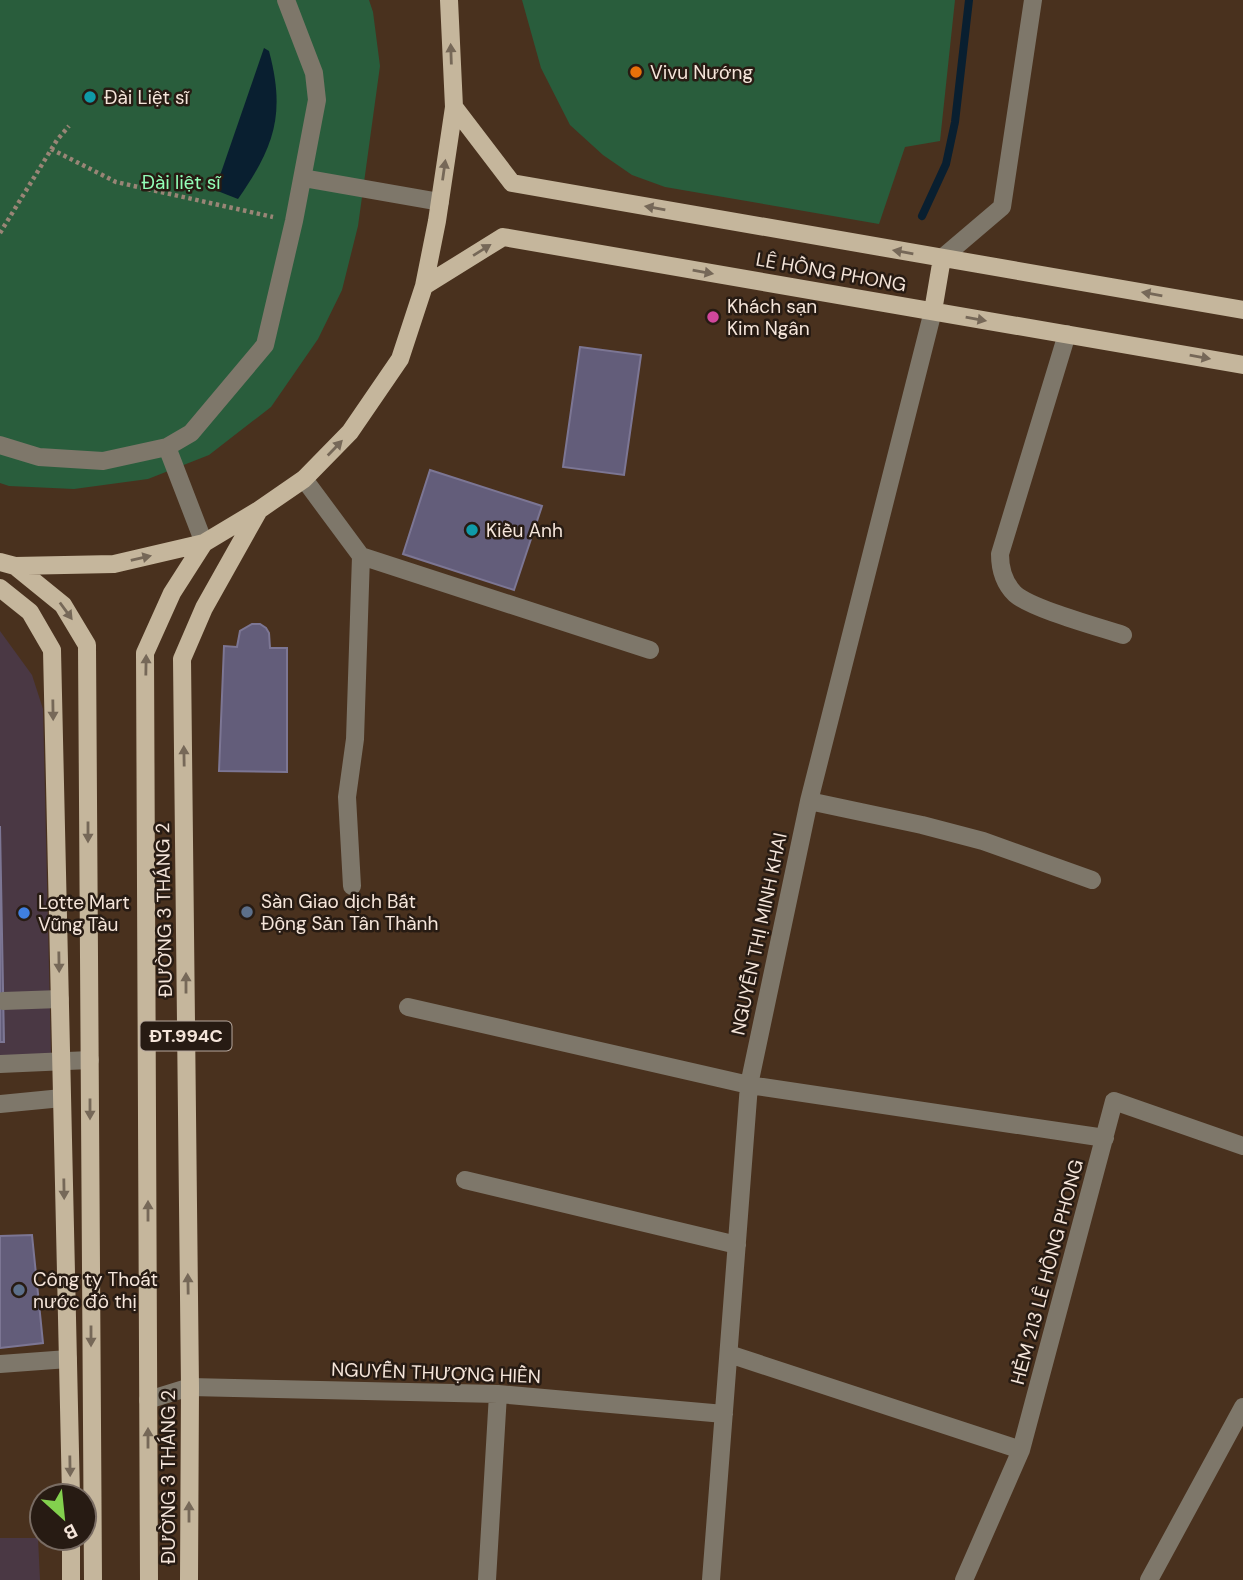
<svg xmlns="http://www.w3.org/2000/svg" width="1243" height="1580" viewBox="0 0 1243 1580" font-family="'DM Sans',sans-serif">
	<rect width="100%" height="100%" fill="#49311e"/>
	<!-- commercial -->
	<path fill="#4a3844" d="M0,631L32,675L43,709L51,1055L0,1057Z
		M38,1538L40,1580H0V1538Z"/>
	<!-- green -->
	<path fill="#295d3c" d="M0,0H369L373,12L380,66L358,226L342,290L318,339L271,407L209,455L148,479L74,489L9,486L0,483Z
		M522,0H955L940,141L905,147L879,224L665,187L632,175L603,155L570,125L541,68Z"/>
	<!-- water -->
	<path fill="#091f30" d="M264,48L269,51C286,115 274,147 238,199L215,190Z"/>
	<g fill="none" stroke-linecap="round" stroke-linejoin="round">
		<!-- stream -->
		<path stroke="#091f30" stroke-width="8" d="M922,216L946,164L955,122L969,0"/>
	</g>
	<!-- building -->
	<path fill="#635d7a" stroke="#7c7694" stroke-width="2" d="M580,347L641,355L624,475L563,467Z
		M430,470L542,506L514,590L403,554Z
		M252,624H260L266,628L269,633L270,648H287V772L219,771L224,646L237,647L240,631Z
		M0,826L4,1042H0Z
		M32,1235L43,1343L0,1348V1236Z"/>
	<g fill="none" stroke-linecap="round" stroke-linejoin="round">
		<!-- path -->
		<path stroke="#998576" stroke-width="4.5" stroke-dasharray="3.5 3.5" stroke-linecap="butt" d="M51,149L116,182L273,217
			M0,233L57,140L69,126"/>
		<!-- minor -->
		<path stroke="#7e776a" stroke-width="18" d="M303,178L440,202
			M942,258L1002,207L1033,0
			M1067,334L1000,554C1000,568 1004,583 1015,594C1032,609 1099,627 1123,635
			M0,445L39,457L103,461L167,447L191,433L265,345L294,221L317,100L314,73L286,0
			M167,447L204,543
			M304,479L361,556L650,650
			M809,801L922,825L983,841L1092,880
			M352,886L347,797L355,739L361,556
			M3,1001L60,999
			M408,1007L749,1085L1105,1138
			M0,1064L90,1060
			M0,1104L62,1098
			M465,1180L737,1245
			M729,1354L1021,1450
			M0,1364L68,1359
			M148,1400L190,1387L498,1394L724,1414
			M487,1580L498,1394
			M711,1580L749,1085L809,801L933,311
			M964,1580L1021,1450L1114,1101L1243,1146
			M1149,1580L1243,1407"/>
		<!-- major -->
		<path stroke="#c5b69c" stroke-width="18" d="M454,107L512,183L1243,310
			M424,286L503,237L1243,365
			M933,311L942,258
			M0,562L15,566L114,564L204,543L259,510L304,479L350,432L400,359L424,286L437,221L454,107L449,0
			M15,566L63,605L87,645L93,1580
			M0,588L30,612L52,650L71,1496
			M71,1580V1538
			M149,1580L145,653L172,593L204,543
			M189,1580L190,1387L182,659L204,608L259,510"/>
	</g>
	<!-- one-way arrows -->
	<defs><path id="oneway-solid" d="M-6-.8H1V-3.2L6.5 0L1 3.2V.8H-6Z" transform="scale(1.75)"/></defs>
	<g fill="#766858">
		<use href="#oneway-solid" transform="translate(451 54) rotate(-92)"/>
		<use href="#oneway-solid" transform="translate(444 170) rotate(-82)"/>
		<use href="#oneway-solid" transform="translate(655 208) rotate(-170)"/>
		<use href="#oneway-solid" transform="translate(482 250) rotate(-32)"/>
		<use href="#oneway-solid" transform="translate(903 252) rotate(-170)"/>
		<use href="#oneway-solid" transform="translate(703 272) rotate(10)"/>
		<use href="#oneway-solid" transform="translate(1152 294) rotate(-170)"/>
		<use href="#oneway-solid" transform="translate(976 319) rotate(10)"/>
		<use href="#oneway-solid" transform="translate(1200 357) rotate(10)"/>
		<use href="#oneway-solid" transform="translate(335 448) rotate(-46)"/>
		<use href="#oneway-solid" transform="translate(141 558) rotate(-13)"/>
		<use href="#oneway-solid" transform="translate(66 611) rotate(54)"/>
		<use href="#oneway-solid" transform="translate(146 665) rotate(-89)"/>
		<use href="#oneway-solid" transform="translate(53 710) rotate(89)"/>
		<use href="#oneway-solid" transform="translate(184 756) rotate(-91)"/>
		<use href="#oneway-solid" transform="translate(88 832) rotate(90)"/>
		<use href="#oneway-solid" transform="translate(59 962) rotate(89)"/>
		<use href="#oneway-solid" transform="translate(186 983) rotate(-90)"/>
		<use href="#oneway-solid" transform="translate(90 1109) rotate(90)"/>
		<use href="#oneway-solid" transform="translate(64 1189) rotate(89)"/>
		<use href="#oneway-solid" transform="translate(148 1211) rotate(-90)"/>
		<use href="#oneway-solid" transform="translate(188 1284) rotate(-91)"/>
		<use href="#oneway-solid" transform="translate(91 1336) rotate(90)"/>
		<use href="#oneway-solid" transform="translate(148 1438) rotate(-90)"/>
		<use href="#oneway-solid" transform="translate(70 1466) rotate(89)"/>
		<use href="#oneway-solid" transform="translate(189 1512) rotate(-90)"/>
	</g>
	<!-- markers -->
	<circle fill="#e8710a" stroke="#271b13" stroke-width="2.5" cx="636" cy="72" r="7"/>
	<g fill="#0f9aa8" stroke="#271b13" stroke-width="2.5">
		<circle cx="90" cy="97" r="7"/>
		<circle cx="472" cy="530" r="7"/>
	</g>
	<circle fill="#d1479c" stroke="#271b13" stroke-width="2.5" cx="713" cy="317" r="7"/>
	<g fill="#5c6f8a" stroke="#271b13" stroke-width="2.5">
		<circle cx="247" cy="912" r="7"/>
		<circle cx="19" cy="1290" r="7"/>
	</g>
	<circle fill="#3f7fe0" stroke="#271b13" stroke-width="2.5" cx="24" cy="913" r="7"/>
	<g text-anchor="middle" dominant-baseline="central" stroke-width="5" stroke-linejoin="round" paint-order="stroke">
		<!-- shield labels -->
		<rect fill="#271b13" stroke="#b7a89e" stroke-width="2" x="140.5" y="1021.5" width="91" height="29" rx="5"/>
		<g font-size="18" font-weight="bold" fill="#f5e5da">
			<text x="186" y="1036">ĐT.994C</text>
		</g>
		<!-- poi labels -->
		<g font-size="19" fill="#f5e5da" stroke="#271b13" text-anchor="start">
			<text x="650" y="72">Vivu Nướng</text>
			<text x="104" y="97">Đài Liệt sĩ</text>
			<text x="727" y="306">Khách sạn<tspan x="727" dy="22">Kim Ngân</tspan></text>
			<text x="486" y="530">Kiều Anh</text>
			<text x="261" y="901">Sàn Giao dịch Bất<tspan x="261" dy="22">Động Sản Tân Thành</tspan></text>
			<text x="38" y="902">Lotte Mart<tspan x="38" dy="22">Vũng Tàu</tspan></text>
			<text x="33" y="1279">Công ty Thoát<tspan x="33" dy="22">nước đô thị</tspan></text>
		</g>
		<!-- park labels -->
		<g font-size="19" fill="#93ffb8" stroke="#271b13">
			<text x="181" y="182">Đài liệt sĩ</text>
		</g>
		<!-- street labels -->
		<g font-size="19" fill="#f5e5da" stroke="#271b13">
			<text transform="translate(831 272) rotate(10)">LÊ HỒNG PHONG</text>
			<text transform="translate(164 910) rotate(-91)">ĐƯỜNG 3 THÁNG 2</text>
			<text transform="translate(759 934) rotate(-78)">NGUYỄN THỊ MINH KHAI</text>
			<text transform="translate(1047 1272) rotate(-75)">HẺM 213 LÊ HỒNG PHONG</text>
			<text transform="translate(436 1373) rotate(2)">NGUYỄN THƯỢNG HIỀN</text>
			<text transform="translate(168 1477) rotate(-90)">ĐƯỜNG 3 THÁNG 2</text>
		</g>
	</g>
	<!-- north arrow -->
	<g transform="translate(63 1517) rotate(153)"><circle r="33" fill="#271b13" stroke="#796c63" stroke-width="2"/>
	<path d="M0-5L12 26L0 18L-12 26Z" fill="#83d04e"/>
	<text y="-10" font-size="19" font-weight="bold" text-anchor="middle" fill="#f5e5da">B</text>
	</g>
</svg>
